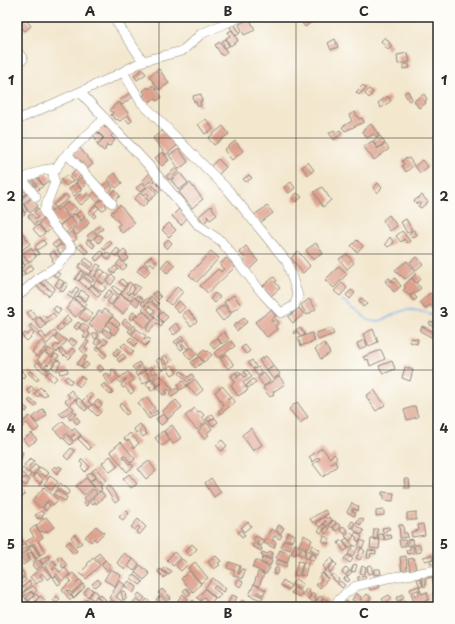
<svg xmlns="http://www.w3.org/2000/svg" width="455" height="624" viewBox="0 0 455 624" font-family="'Playpen Sans',sans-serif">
	<rect width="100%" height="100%" fill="#fdfcf7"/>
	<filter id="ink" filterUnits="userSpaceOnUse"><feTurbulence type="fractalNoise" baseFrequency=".025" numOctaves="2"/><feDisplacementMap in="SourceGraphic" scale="8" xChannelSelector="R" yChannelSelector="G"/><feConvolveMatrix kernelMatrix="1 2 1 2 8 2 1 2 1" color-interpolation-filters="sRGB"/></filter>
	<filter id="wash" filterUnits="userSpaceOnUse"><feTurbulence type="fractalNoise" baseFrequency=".012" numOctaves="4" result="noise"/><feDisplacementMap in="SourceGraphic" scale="16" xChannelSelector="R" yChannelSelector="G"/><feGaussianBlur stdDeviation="0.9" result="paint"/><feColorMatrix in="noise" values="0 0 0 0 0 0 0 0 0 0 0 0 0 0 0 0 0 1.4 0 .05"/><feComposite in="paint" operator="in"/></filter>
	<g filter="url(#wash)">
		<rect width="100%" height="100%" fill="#f3e7ce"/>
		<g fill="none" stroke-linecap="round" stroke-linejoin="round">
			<!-- stream -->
			<path stroke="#7bb4eb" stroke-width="1.5" d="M342,300L370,321C383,324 394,312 406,310C414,308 430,314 438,316"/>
		</g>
		<g id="blocks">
			<!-- building -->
			<path fill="#dea08d" d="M20,17H24L31,26L25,31L22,28L19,30L17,27V20Z
				M303,17H314L315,19L305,27L299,19Z
				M250,19L255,30L244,35L239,24Z
				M234,24L240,33L236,36L230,27Z
				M232,30L238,41L230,46L226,38L230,36L228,32Z
				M385,37L392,46L388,50L381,41Z
				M226,39L229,46L225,48L222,41Z
				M335,39L338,47L331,50L328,43Z
				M220,42L227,52L222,56L215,45Z
				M408,53L410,62L398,64L397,55Z
				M409,64L410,68L403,69V65Z
				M142,69L146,74L137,80L134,76Z
				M159,69L169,83L159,90L149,76Z
				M153,85L162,97L157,101L155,98L148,103L143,96L145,94L143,91L148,87L149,89Z
				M363,85L366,88L359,95L356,92Z
				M369,89L373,92L369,98L365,94Z
				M408,91L412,99L409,101L404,93Z
				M131,92L134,96L122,105L119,101Z
				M201,94L202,101H200L201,106H197L196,102H194L193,96Z
				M424,94L427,99L425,101L426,103L419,108L414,101Z
				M388,96L391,101L381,108L378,103Z
				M118,102L129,114L120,121L117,119L116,120L111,115L113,113L110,110Z
				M355,112L359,119L362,118L364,122L345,131L342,127L352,121L349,115Z
				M128,115L132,121L129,123L125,118Z
				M206,119L213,129L205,134L198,124Z
				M371,124L379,135L376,137L374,134L367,138L362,131Z
				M102,125L105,128L107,126L114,133L111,136L115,140L110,146L106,145L107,146L105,148L106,149L104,151L97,145L104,138L96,130Z
				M223,126L229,134L214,145L208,138Z
				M166,130L179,144L166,155L153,138L162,131L163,132Z
				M334,130L336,133L340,130L342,133L334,140L329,133Z
				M96,131L103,138L98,144L95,141L97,139L92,134Z
				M380,136L385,143L378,148L373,141Z
				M235,141L243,151L232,160L224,150Z
				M372,141L377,149L385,144L389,149L374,160L364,147Z
				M80,148L93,164L86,170L80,164L83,162L81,160L78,162L72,155Z
				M179,149L188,162L179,169L169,155Z
				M162,152L169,160L162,166L155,158Z
				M406,158L407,159L409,158L414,165L406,172L402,166L404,164L402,161Z
				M218,159L226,167L218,175L210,167Z
				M422,160L428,167L420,173L415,166Z
				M308,162L314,170L308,175L302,167Z
				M176,168L179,171L169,180L166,176Z
				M76,169L81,175L76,180L71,174Z
				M46,172L51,179L43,185L38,178Z
				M115,173L122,183L116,188L108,179Z
				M150,173L154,177L146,185L142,181Z
				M180,173L188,183L179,190L171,180Z
				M67,175L73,181L66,186L61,180Z
				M249,175L252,178L246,182L243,179Z
				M36,176L43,186L35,192L28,182L31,180L35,186L37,185L32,178Z
				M83,176L87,180L84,183L86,185L82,189L76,182Z
				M153,180L159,186L161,184L164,187L159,192L150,183Z
				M108,181L113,188L107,193L101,187Z
				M291,182L295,188L289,193L284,187Z
				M76,183L81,190L74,196L69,189Z
				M142,183L146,187L140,192L136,188Z
				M190,183L203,199L192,208L179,192Z
				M378,183L382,188L377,193L373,188Z
				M150,185L157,194L149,201L146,198L149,195L147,193L144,195L141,192Z
				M322,187L331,200L323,207L314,192Z
				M97,190L103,197L97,202L91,195Z
				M115,190L120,196L114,201L109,195Z
				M25,191L27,193L17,200V196Z
				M29,193L32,197L23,203L27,211L25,213L18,201Z
				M88,193L91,197L81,205L75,198L80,194L83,197Z
				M140,193L149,201L143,207L134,199Z
				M297,193L302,197L296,202L292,198Z
				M66,194L69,198L56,208L53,205Z
				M422,195L428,202L421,208L418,206L421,203L420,202L417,204L414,201Z
				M32,198L38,206L30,213L24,205Z
				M104,198L107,202L105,204L107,207L102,211L96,204Z
				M68,202L70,205L72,204L77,209L70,216L62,207Z
				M96,205L99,208L94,213L96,216L94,218L89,212Z
				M120,205L135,223L122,233L117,226L120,224L111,213Z
				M211,206L217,215L210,220L207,216L208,219L204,223L199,216Z
				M267,206L273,213L260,223L254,215Z
				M20,207L25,214L21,216L17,210V208Z
				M61,207L69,218L59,225L49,212L55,208L57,211Z
				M38,208L45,217L37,223L36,222L35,225L28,216L32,214L36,219L38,217L34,212Z
				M179,209L187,218L181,225L172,216Z
				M80,211L85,216L81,220L76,214Z
				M75,214L81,220L77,223L71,217Z
				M389,215L397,226L390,231L383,220Z
				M70,217L76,224L66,233L60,226Z
				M85,218L89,223L87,225H88L77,235L72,230Z
				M45,219L52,228L46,233L39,224Z
				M406,219L412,230L407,233L401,222Z
				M169,223L176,230L169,237L162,230Z
				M38,225L45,233L40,237L33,229Z
				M100,225L103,229L97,233L94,230Z
				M414,230L417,235L412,238L409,234Z
				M72,231L77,239L71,243L66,236Z
				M93,231L97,235L91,240L87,236Z
				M402,231L410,241L407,243L404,239L401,242L396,236Z
				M23,233L30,244L20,251L17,247V237Z
				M98,234L103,237L99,243L94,239Z
				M390,237L394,243L388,247L385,244Z
				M88,239L95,245L93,248L86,242Z
				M168,239L172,243L167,249L163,245Z
				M43,240L46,244L37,250L35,246Z
				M58,240L61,244L55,248L52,245Z
				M109,240L112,243L105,250L102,248Z
				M357,240L363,246L357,252L351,246Z
				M316,243L323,253L313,260L306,250Z
				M61,244L62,246L66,244L70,249L62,256L56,248Z
				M80,244L88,251L86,254L77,247Z
				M246,246L258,261L249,270L243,263L246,259L239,252Z
				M31,248L33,251L36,249L39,254L36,256L34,253L36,257L29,262L23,253Z
				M117,248L120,251L116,256L112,254Z
				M124,250L127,253L126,255L129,258L124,262L118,256Z
				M54,251L59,259L54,263L52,260L53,259L50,254Z
				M101,251L104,254L97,261L94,258Z
				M211,251L219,258L197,282L189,275Z
				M298,251L310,266L303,273L291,258Z
				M106,252L112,256L109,260L104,256Z
				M347,254L354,263L347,269L339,259Z
				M23,255L28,263L25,265L20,258Z
				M151,256L157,262L154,266L150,262L147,265L144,262Z
				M417,257L423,264L416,270L410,262Z
				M86,258L94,264L91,268L83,261Z
				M226,258L235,267L208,293L200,286L218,269L221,272L224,269L220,265Z
				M168,259L175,266L167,273L161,267Z
				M120,260L127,266L123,270L116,265Z
				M21,261L25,266L21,268L17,263Z
				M407,261L415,271L405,279L401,275L400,276L395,270Z
				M81,263L92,271L89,275L78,267Z
				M97,264L101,266L94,277L90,274Z
				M143,264L150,270L145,277L137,271Z
				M31,265L34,268L26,274L24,271Z
				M115,266L118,269L114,274L110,271Z
				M339,266L347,274L334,288L325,280Z
				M20,268L25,274L21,277L19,273L17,274V270Z
				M101,269L105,272L99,278L105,272L110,276L103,284L95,276Z
				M55,271L60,274L58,278L53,275Z
				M81,271L84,273L83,275H81L82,276L78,281L75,279Z
				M417,273L421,279L416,283L412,278Z
				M86,274L94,280L92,282L84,276Z
				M112,275L116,278L111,285L107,282Z
				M83,277L92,284L88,289L79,281Z
				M274,277L277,281L275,282L280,288L271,296L263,286Z
				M44,278L55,288L49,296L36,286L39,282L51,291L41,282Z
				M389,278L394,284L392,280L395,278L401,286L394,292L385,281Z
				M411,278L421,288L414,295L417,298L414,301L410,297L415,292L410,296L403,290L406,288L404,286Z
				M59,279L64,282L59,288L55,285Z
				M122,279L127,284L125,287L119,282Z
				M97,280L106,288L102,292L93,285Z
				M65,282L68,284L63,292L60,290Z
				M129,282L132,284L127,293L129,295L130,292L134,294L130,300L121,294Z
				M342,283L347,288L340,296L334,291Z
				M134,284L140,287L135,294L132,292L135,288L133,286Z
				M92,285L101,294L98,297L89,288Z
				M114,286L122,292L119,295L112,288Z
				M76,287L79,289L73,299L67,295L69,292L72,294Z
				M177,287L183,292L171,305L165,300Z
				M81,290L89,295L86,301L78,296Z
				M109,290L112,292L106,299L103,297Z
				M351,290L355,293L350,299L346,295Z
				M156,291L161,297L158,300L152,294Z
				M215,293L220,297L215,303L210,299Z
				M430,293L438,302V307L434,310L430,305L425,309L420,302Z
				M113,294L117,297L111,305L107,302Z
				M120,294L131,302L123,314L112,306Z
				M137,295L143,299L141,302L135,298Z
				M234,295L241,305L231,312L224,302Z
				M77,296L87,304L85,307L75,299Z
				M151,296L159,304L157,306L149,298Z
				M134,297L140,302L137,306L131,301Z
				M148,298L149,300L144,306L141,304L146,299Z
				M362,298L367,304L363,307L359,300Z
				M74,299L84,308L76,317L66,309Z
				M309,299L316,309L307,315L301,305Z
				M150,301L161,311L156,317L152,314L155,311L149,306L147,309L155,317L152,319L142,309Z
				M179,301L185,307L179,313L173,307Z
				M224,305L231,314L223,321L215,311Z
				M56,306L61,310L58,314L53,309Z
				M85,308L93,314L87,322L79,317Z
				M299,308L304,314L293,323L288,317Z
				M104,309L113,315L100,333L89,325L99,311L102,313Z
				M31,310L37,317L33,320L27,313Z
				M188,310L197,321L191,326L182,315Z
				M271,310L276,316L271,320L272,322L276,319L279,323L275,326L277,329L267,337L255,322Z
				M142,311L152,320L145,328L134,319Z
				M133,312L137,314L132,320L129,318Z
				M162,312L168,317L163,322L158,317Z
				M53,313L56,317L46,324L40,317L44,315L46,318Z
				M67,316L71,320L66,326L62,322Z
				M39,317L46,325L41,329L35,321Z
				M113,317L120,324L117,327L110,320Z
				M155,318L163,324L161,327L157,323L149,332L146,329Z
				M244,318L247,322L237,331L233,326Z
				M125,319L131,324L128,328L122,323Z
				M109,321L119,328L114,335L110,331L111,329L106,325Z
				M430,321L437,324L436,327L429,325Z
				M78,322L81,324L77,330L74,327Z
				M61,323L64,327L59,332L56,328Z
				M83,323L89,328L87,331L90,334L87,339L83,337L86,333L79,328Z
				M176,323L181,329L174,335L169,329Z
				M31,324L40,332L38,335L29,327Z
				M134,325L136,328L131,334L128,331Z
				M422,326L434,332L431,337L420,331Z
				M300,327L305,334L301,337L297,331L294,334L293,332Z
				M331,328L334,334L318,340L316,333Z
				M105,329L112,334L109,338L102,332Z
				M137,329L146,336L143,339L145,340L148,338L151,340L145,346L132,335Z
				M373,329L378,342L369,346L363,334Z
				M31,331L34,334L27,341L22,336L25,333L28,335Z
				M54,331L57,334L47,344L38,335L42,332L46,338Z
				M96,332L99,336L95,339L92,335Z
				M224,332L229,339L222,344L217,337Z
				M312,333L315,341L301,346L298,338Z
				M58,334L67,341L57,352L53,348L56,344L58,346L61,343L55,338Z
				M182,336L184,338L176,344L174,342Z
				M131,337L137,343L134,346L128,340Z
				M71,338L77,342L74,346L68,342Z
				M97,338L101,340L97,345L94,343Z
				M104,338L108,341L101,348L98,346Z
				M217,338L221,343L214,349L210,343Z
				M411,338L418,339L417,344L410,342Z
				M185,339L190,346L187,349L183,344L181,345L184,348L181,350L177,345Z
				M87,340L89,342L85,347L88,350L85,354L80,349Z
				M365,340L367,346L359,349L357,343Z
				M41,341L47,346L37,357L32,352Z
				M231,341L235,346L218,358L214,353Z
				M125,343L134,352L130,355L121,346Z
				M324,343L330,353L321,359L315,349Z
				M245,345L250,351L246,354L241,348Z
				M98,347L107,355L104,358L95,349Z
				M191,347L197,354L190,360L184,352Z
				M48,348L55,352L52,357L45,352Z
				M72,348L76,351L69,359L65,355L64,356L59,351L62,349L67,354Z
				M117,348L121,351L116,357L113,354Z
				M204,350L206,352L208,351L212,355L204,362L198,355Z
				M381,350L385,359L370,366L368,359L365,360L363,357Z
				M44,352L49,356L42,364L37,360Z
				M55,354L59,356L49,370L45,366L47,364L48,365Z
				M123,354L126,357L119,362L117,359Z
				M226,354L234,365L228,369L220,358Z
				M84,355L87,357L80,366L77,364Z
				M165,355L170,362L167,364L162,357Z
				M266,356L273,365L266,370L259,360Z
				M199,357L203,362L195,368L191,362Z
				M160,358L166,368L162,370L156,360Z
				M58,360L61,362L56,371L52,367Z
				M252,360L256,366L253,369L248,363Z
				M392,361L395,369L383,374L379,366Z
				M37,362L48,371L46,374L35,365Z
				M86,362L89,365L84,369L81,366Z
				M139,362L141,365L135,370L132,367Z
				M100,365L104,369L100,372L96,368Z
				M172,365L177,372L172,375L167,368Z
				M142,366L145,370L137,376L135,373Z
				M151,366L153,368L150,370L153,374L156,372L157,374L152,379L145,370Z
				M274,366L280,374L273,379L267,371Z
				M258,367L262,373L258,376L253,370Z
				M405,367L413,370L410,381L402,378Z
				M67,368L68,372L60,374L59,370Z
				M113,369L119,378L128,372L134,380L129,384L134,391L131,394L125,387L123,388L121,385L127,379L120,383L117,379L110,385L103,375L106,373L111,377L112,373L111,370Z
				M247,370L252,377L243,383L248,390L238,396L231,385L235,382L231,376L238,371L241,373L239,375L236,373L238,376L236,378L242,374L244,377L247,375L244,372Z
				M22,371L26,375L23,378L19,374Z
				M30,371L39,378L37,381L28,373Z
				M50,371L57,378L53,382L46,375Z
				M145,371L151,379L143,384L138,376Z
				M181,371L188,377L192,374L194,377L187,382L179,373Z
				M264,373L270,381L264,386L258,378Z
				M160,375L173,389L170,391L168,389L166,391L167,393L163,395L157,387L162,383L157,386L153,380Z
				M67,376L72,380L70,384L64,379Z
				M81,376L85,379L80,387L75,383Z
				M279,376L285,384L273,392L274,394L270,397L263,388Z
				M151,379L157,387L151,391L149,388L151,387L150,386L148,387L146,384Z
				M195,379L203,390L196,396L187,385Z
				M253,379L256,382L248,388L246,386Z
				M183,381L187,386L180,390L177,385Z
				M105,383L113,392L110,395L101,386Z
				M31,386L34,389L30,394L27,390Z
				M222,386L231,396L227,399L228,400L232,397L235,402L220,414L218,411L224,406L215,392Z
				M40,387L47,394L44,397L40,394L38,397L34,394Z
				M177,388L179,391L172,397L169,394Z
				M71,390L77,398L75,400L74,399L75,400L69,405L65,401L70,397L67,394Z
				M374,390L385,405L376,411L366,396Z
				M90,393L93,396L88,401L92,405L89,407L82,401Z
				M147,397L155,408L149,413L150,415L156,410L158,413L149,419L138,403Z
				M79,398L88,408L85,411L76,401Z
				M30,399L37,404L35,407L28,401Z
				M98,400L102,405L98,408L94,403Z
				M176,400L182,407L168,419L162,411Z
				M18,401L28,409L26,412L17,405Z
				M297,402L308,417L300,423L289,409Z
				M122,403L129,413L126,415L119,406Z
				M93,404L101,412L97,416L89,408Z
				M71,405L74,409L63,417L59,413Z
				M415,406L418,417L407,420L404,410Z
				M195,408L198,412L200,411L204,415L202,417L206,422L197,430L185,416Z
				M43,409L47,415L37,423L32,418Z
				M74,411L77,414L70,420L68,416Z
				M163,414L168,420L161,425L156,419Z
				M212,414L215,417L209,422L206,419Z
				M30,416L39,428L34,432L27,423L20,429L17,426Z
				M77,417L80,421L77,424L73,420Z
				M215,418L218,422L213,426L209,422Z
				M63,421L72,431L74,428L81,435L74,441L71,438L75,435L74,434L70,437L67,434L62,438L54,429Z
				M207,423L212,429L207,433L209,435L204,439L198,431Z
				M140,424L147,434L143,437L139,431L136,433L134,429Z
				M172,425L181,438L173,444L164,431Z
				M251,428L262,445L253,451L242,435Z
				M163,431L170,440L162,446L155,438Z
				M32,433L37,440L28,446L23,439Z
				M130,433L139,443L134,448L129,440L127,441L124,439Z
				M68,436L73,442L70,445L64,439Z
				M81,436L91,448L89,450L78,439Z
				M222,440L227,446L221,451L216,445Z
				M121,442L135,459L131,463L124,455L122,456L130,465L131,464L134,466L127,472L110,451Z
				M71,448L75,451L68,460L64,456Z
				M322,448L330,458L334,454L337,458L331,463V464L335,462L337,466L323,477L313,464L320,459L319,457L312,462L311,461L312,460L309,457Z
				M19,451L23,452L21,459L17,458Z
				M110,456L118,466L110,472L102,463Z
				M31,458L34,461L28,468L24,465Z
				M82,459L90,467L85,472L81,467L83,465L80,462Z
				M149,461L156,471L146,479L138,469Z
				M35,464L39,467L33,475L29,472Z
				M55,466L57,468L59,466L62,468L57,474L52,469Z
				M40,467L49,473L46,477L37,471Z
				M23,468L31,475L28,478L20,471Z
				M96,468L106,481L102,484L92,471Z
				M91,472L95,477L90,481L86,476Z
				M36,473L43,479L40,484L33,477Z
				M17,474L24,479L25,477L30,480L26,486L17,480Z
				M129,474L137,484L131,488L123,479Z
				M50,476L58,482L52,490L44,484Z
				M86,478L94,487L84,495L76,486Z
				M95,478L102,486L100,487L102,489L99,492L90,482Z
				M211,478L221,492L214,497L205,483Z
				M404,479H409L410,488H405Z
				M60,483L70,491L67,495L57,488Z
				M109,485L119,500L115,503L105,488Z
				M17,486L25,494L21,498L17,495Z
				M44,487L58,500L53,505L48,500L41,508L32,501Z
				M94,489L97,493L87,502L88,504L86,506L83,503L86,500L84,498Z
				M57,490L67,497L65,501L54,494Z
				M101,491L105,496L96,504L95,502L92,505L89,502Z
				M382,492L394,493L393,501L384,500V495H382Z
				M47,502L50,505L46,511L43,508Z
				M352,503L359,507L357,511L355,509L354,510L352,509V511L356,513L354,516L347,512Z
				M126,510L129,513L123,520L119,517Z
				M325,510L328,514L313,523L310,519Z
				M384,510V515L376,516V511Z
				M41,511L44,514L42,516L43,518L41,519L39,518L38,519L35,515Z
				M416,512V520H407V513Z
				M46,517L54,527L47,532L46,531L44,533L42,531L41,532L36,526Z
				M325,517L327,519L329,517L332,520L327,526L324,524L326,520L320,527L316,524L321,519Z
				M360,518L364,520L360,525L356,522Z
				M138,519L146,527L139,535L136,532L140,528L138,526L135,530L131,527Z
				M333,520L336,522L332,528L329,526Z
				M352,521L355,523L352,528L349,526Z
				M248,522L251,526L244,532L241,528Z
				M337,523L341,526L337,531L333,528Z
				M323,524L326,526L321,533L318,531Z
				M423,524L425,535L412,537L411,532L419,530L418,525Z
				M279,525L284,528L281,533L276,530Z
				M356,525L364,531L361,535L353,529Z
				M399,525H403L404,533H407L408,537L400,538Z
				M35,526L43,537L38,541L45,552L40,555L34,543L28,547L25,542L34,537L30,530Z
				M96,526L104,533L96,541L94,538L91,542L85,537Z
				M343,526L348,530L345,534L340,530Z
				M327,527L330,529L326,534L323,531Z
				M389,527L390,529L386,530L387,536L391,535L392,538L385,540L382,528Z
				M271,529L282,535L280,539L274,536L272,540L276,542L274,548L264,543Z
				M374,529H378L377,539L373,538Z
				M241,530L245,536L242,538L238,532Z
				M288,532L295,535L292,541L285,538Z
				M350,532L354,536L350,541L345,536Z
				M356,532L362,537L359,542L356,540L357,538L354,535Z
				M19,534L25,544L17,549V535Z
				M75,534L82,543L77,546L71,537Z
				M379,534H382L384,537V540L378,539Z
				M304,535L312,540L307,549L299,545Z
				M256,536L265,541L261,546L253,540Z
				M324,536L330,539L328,544L322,541Z
				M347,538L353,545L349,548L343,541Z
				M371,539L380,540L379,549L370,548Z
				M412,539L414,544L408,546L407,540Z
				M284,540L292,542L290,550L281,547Z
				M342,540L348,549L344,551L338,543Z
				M361,540L365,542L362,548L358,546Z
				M399,540H405L406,546H400Z
				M70,541L77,551L73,554L66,544Z
				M254,543L262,548L261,551L252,546Z
				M192,544L197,549L190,556L185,551Z
				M295,544L299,546L298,547L301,548L299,554L296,553L295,555L291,553Z
				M33,545L40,556L36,559L29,547Z
				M312,545L320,550L318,554L310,549Z
				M354,545L358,548L352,557L348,554Z
				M414,545H420L421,552L416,553Z
				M413,546L414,553L407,554L406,550L410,549V547Z
				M26,547L29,550L19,558L17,553Z
				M302,548L306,550L303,556L299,554Z
				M361,548L365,551L360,560L356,558Z
				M280,550L290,554L287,563L276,558Z
				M307,550L311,552L308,559L304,557Z
				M368,550L376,551V554L371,553L370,558H367Z
				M270,551L273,553L271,559L261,555L262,552L268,554Z
				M31,552L36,560L33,562L27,554Z
				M174,552L181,558L173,566L167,560Z
				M99,553L105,560L101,564L95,557Z
				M124,553L132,559L125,569L117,563Z
				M312,553L316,555L313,561L309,559Z
				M27,555L30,560L23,565L19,560Z
				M48,555L50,559L43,564L40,560Z
				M347,555L353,559L350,563L344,559Z
				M432,555L433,559L425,561L423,557Z
				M60,556L67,565L63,568L61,566L63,565L57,558Z
				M216,556L221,561L218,563L220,565L214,569L208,562Z
				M406,556L407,572L402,573L400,557Z
				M263,557L272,561L270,566L261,563Z
				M93,558L100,565L86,579L80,573L88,565L87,564Z
				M331,558L334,561L326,570L323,566Z
				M414,558L416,570L410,571L408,559Z
				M133,559L139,564L134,571L128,566Z
				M182,559L188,564L181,571L176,566Z
				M39,560L43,565L36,570L32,565Z
				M53,560L57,565L52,569L53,570L56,568L60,572L65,568L70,574L62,581L57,574L53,577L45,566Z
				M105,560L111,566L107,571L101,565Z
				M256,560L270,568L266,574L252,567Z
				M277,560L287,563L286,567L275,564Z
				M431,560L437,561V564H430Z
				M298,561L303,562L299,576L294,575Z
				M195,562L208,578L201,583L188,568Z
				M229,562L240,566L238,573L239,574L242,569L245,570L242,579L233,575L235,571L227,568Z
				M304,562L308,563L305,576L300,575Z
				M334,562L337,565L331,572L328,569Z
				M354,564L357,565L355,572L351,571Z
				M140,565L150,574L144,580L135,572Z
				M371,565L373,573L368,574L367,566Z
				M362,566L366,567L364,574L360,573Z
				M43,567L52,576L48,580L42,573L40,575L43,579L36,584L30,577Z
				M165,567L172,571L169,575L162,570Z
				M276,567L279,569L276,575L273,574Z
				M346,567L349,570L345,575L342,572Z
				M20,569L25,575L17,580V571Z
				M111,569L121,575L115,586L104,580Z
				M160,569L167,575L164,578L158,572Z
				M374,569H380L381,574L374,575Z
				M326,570L331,575L328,578L323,573Z
				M189,571L201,584L193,592L181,579Z
				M350,571L352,572L347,577L350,580L348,582L344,579Z
				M258,572L264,574L259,586L254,584Z
				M73,573L79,580L76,584L80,580L83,583L71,593L68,590L67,591L73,598L70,600L62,590L71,581L68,577Z
				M322,573L328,579L320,588L316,585L322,579L319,576Z
				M134,574L143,582L140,585L131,578Z
				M333,574L339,579L336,582L331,576Z
				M438,574V584L434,585L432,577L425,579L426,586L424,587L421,575Z
				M365,575L366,581L359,583L358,577Z
				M56,576L61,583L58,585L53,577Z
				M24,577L26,580L20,585L18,582Z
				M213,578L226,589L223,592L215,586L213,588L221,594L217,599L205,588Z
				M420,578L423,586L420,587L417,579Z
				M98,579L101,583L95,587L92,584Z
				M238,579L243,582L240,587L236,584Z
				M295,579L303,584L300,590L292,585Z
				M283,580L291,586L288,590L280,585Z
				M29,581L31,584L22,593L20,590Z
				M120,581L125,585L116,597L126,604L123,607L109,598Z
				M129,581L137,587L133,593L125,586Z
				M340,581L345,585L342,588L337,583Z
				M378,582L380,587L370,590L368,586Z
				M83,584L85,587L74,598L71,595Z
				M254,584L266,590L263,595L257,592L256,594L263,597L261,600L249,595Z
				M33,586L37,590L34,594L31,591L24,596L22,593Z
				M419,586L420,589L413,592L415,596L419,595L418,591L420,590L421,594L427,592L429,600L414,603L410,589Z
				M88,587L93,590L88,597L84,593Z
				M186,588L191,592L188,596L183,591Z
				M294,588L302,592L300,597L291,593Z
				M307,588L310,590L309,592L311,594L308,599L302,595Z
				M162,589L171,598L169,600L158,593Z
				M205,589L215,598L209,605L205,601L207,600L204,597L201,601L197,598Z
				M94,590L98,593L94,600L89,597Z
				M437,590L438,597L436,599L432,594Z
				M125,591L126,599L123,600L121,592Z
				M31,592L34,595L29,601L26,598Z
				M139,593L145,598L142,602L136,597Z
				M313,593L316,595L314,597L317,599L314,603L309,599Z
				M356,593L361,597L360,599L362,600L367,594L371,597L365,607L352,600Z
				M36,594L39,597L34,602L38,607H33L32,605L33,604L29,601Z
				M100,594L106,600L103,603L97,597Z
				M183,594L188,599L183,605L178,600Z
				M402,594L404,597L398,602L396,598Z
				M23,595L29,603L24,607L22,605L24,603L20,598Z
				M232,595L237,597L233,605L228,602Z
				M389,595L392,598L385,603L382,599Z
				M40,596L45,600L40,606L35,602Z
				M57,596L60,599L56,603L53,600Z
				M160,596L168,602L164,607L156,600Z
				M320,596L323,598L321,601H322L324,598L328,601L326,604L325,603L322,607H317L314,605Z
				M87,598L95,605L94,607H86L82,604Z
				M136,599L141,603L138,606L133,602Z
				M147,599L151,603L148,606L144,603Z
				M404,599L407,604L400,607L398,602Z
				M110,600L114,604L112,607L106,605Z
				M193,600L196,603L192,607H186Z
				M242,600L251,606V607H242L239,605Z
				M344,600L348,603L345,607H339Z"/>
		</g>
	</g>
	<g filter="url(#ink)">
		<use href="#blocks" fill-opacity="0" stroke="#8f897c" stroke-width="1"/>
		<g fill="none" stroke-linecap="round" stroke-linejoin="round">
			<!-- minor casing -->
			<g stroke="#8f897c" stroke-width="10">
				<path id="minor" d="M113,17L143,61
					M17,51L23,59
					M80,92L152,169L199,226L221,241L264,295L281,313L294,306L298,296L287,262L229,191L141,102L123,72
					M17,120L113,77L143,61L182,51L201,34L240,17
					M67,154L112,203
					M22,179L36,197
					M17,181L43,170L57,168
					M17,296L23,292L40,277L57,266L71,250L72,248L51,222L44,211L55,182L53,177V173L63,158L105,118
					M332,607L346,593L356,586L388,578L438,570"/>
			</g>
			<!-- minor -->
			<use href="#minor" stroke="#fff" stroke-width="9"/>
		</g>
	</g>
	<!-- grid -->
	<path fill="none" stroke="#2b2b2b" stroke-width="1" stroke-opacity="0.55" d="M159,17V607M296,17V607M17,138H438M17,254H438M17,370H438M17,486H438"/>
	<!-- margin -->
	<rect width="455" height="624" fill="none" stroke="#fdfcf7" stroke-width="44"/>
	<rect x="22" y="22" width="411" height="580" fill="none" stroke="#2b2b2b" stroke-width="1.5"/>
	<g font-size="13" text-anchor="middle" font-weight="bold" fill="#2b2b2b">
		<text x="90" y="16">A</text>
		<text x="228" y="16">B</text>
		<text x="364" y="16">C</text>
		<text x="11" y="85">1</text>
		<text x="444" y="85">1</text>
		<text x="11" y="201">2</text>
		<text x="444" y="201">2</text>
		<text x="11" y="317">3</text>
		<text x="444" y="317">3</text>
		<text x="11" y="433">4</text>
		<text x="444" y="433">4</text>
		<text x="11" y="549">5</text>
		<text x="444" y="549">5</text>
		<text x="90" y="618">A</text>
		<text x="228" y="618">B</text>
		<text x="364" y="618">C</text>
	</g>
</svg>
